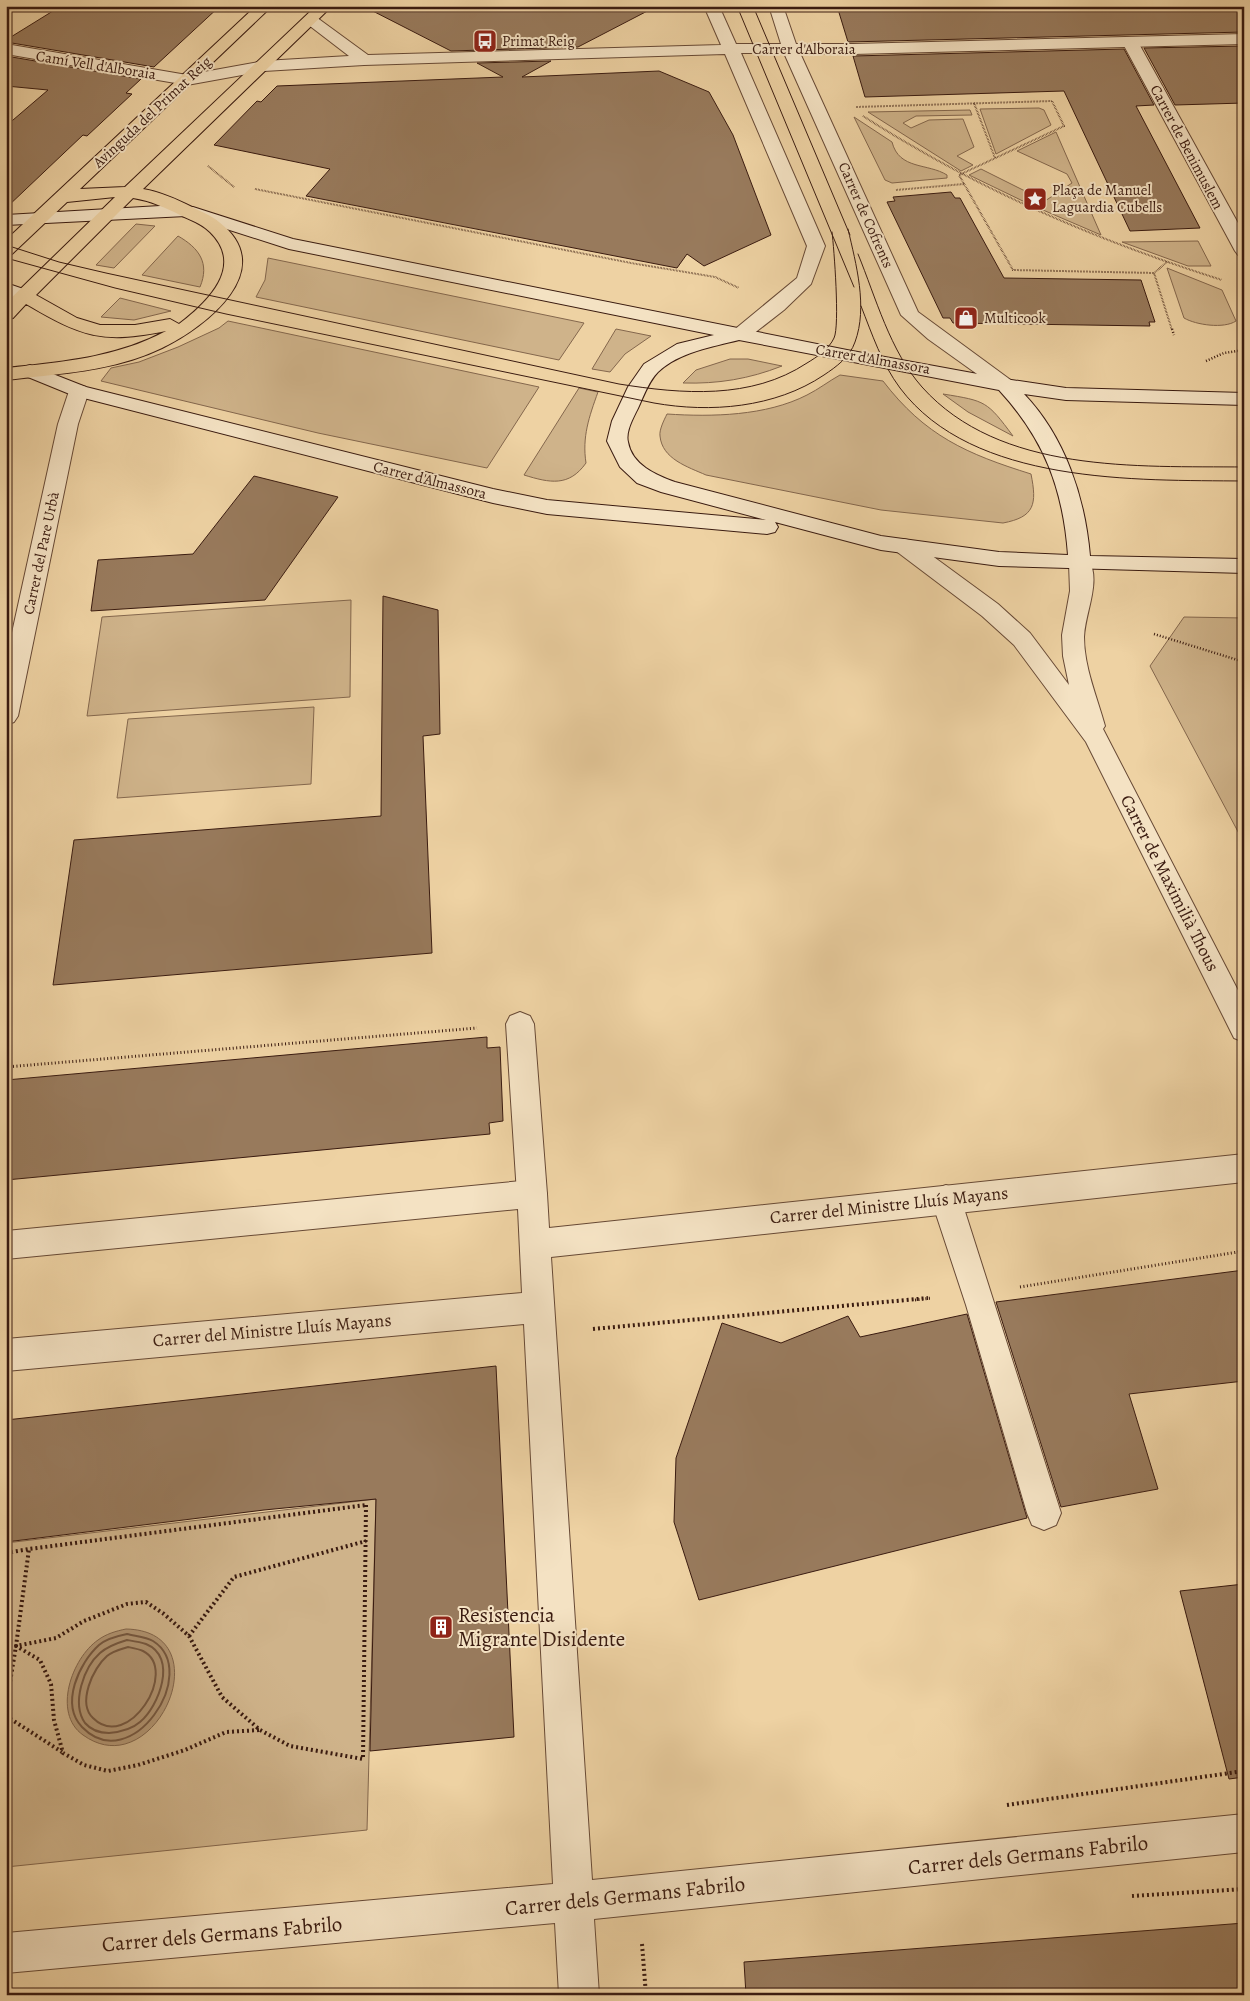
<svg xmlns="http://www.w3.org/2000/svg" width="1250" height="2001" viewBox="0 0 1250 2001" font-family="Alegreya,serif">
	<rect width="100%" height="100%" fill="#eed2a3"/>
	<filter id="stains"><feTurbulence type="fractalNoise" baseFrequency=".004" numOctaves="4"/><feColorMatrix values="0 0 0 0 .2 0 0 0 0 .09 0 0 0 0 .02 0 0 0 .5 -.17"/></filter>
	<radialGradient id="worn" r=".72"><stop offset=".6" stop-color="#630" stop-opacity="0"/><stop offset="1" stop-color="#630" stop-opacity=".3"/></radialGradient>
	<!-- green -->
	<path fill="#cfb38a" stroke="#84674d" d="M1039,108L1044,110L1051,125L996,154L980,109Z
		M970,110L972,115L916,116L903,123L911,128L929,120L963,119L974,147L957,156L973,165L961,171L868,112Z
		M854,117L892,142C899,170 928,163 947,175V178L892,183L885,180Z
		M1056,132L1101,235L1036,207L1072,183L1067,174L1017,151Z
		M981,169L1037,197L1027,203L969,175Z
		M136,224L155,226L114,268L96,265Z
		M178,236C199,248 210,263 200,287L142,275Z
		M1198,241L1211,266H1188L1122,242Z
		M268,258L584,323L559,360L256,297L265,280Z
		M1167,268L1222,290L1236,321C1224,329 1196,325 1184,318Z
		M120,298L171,311L134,320L101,317Z
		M228,321L539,387L487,468L318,433L101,381L111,368L139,362L178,347L219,328Z
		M616,329L651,336L625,354L610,372L592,369Z
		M730,359H748L782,366C749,379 718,384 683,383L696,370Z
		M840,375L883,381C925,436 967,454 1031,474C1037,504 1035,517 1003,523L881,510L706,475C688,467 662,459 660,436C659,430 664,420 667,414C712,417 766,416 807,395C819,389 829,381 840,375Z
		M579,388L598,392C589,417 582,437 586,463C569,487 550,483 524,475Z
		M943,394C986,401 987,401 1013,436L968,412Z
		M351,600L350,697L87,716L102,617Z
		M1184,617L1244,618V843L1150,666Z
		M314,707L311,784L117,798L128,719Z
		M376,1499L367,1830L6,1867V1543Z"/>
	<!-- water -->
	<path fill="#b19471" stroke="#81644a" d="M126,1629C224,1631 155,1787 83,1735C52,1713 72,1658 98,1640C106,1634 116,1631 126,1629Z"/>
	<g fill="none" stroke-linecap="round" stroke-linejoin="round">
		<!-- shore -->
		<path stroke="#765840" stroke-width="2" d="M127,1634C134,1636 146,1637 153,1641C202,1672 131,1778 82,1727C60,1704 79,1663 99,1645C106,1639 117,1636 127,1634Z
			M127,1640C133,1641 140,1642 146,1644C178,1657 159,1706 140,1722C131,1730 120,1732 109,1733C99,1733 91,1730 85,1723C71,1703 84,1667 100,1653C108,1646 117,1643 127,1640Z
			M128,1647C133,1648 139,1649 143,1651C180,1670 128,1753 93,1718C77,1703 93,1668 107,1656C113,1651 121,1649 128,1647Z"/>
	</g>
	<!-- building -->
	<path fill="#987a5c" stroke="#3a1b10" d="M61,6H220L154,67L6,42V40Z
		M363,6H657L578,47L451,51Z
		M837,6H873L888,11L1016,8L1015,6H1244V32L848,42Z
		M1244,46V103L1175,105L1144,48Z
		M1124,49L1154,105L1136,106L1200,228L1130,231L1064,91L865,97L853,56Z
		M6,56L141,79L126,93L132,94L87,136L83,135L6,208V126L48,90L6,86Z
		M551,61L522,77L659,71L709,92L733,135L771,235L704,266L687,254L677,268L306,196L330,169L214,145L257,101L261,102L277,86L503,77L477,63Z
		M951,192L955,198H960L1004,278L1141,280L1155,322H1149L1150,326L953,323L950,318H943L887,202L895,201L893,197Z
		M254,476L338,497L265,600L91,611L98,560L193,554Z
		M383,596L438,610L440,734L423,736L432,953L53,985L74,840L381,816Z
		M487,1037V1048L500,1047L503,1121L489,1123L490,1134L6,1180V1080Z
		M1244,1270V1381L1129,1394L1158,1489L1061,1507L996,1302Z
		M967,1314L1027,1518L699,1600L674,1522L676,1458L722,1323L781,1343L848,1316L860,1337Z
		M496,1366L514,1737L370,1751L376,1499L264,1510L6,1542V1420Z
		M1244,1584V1777L1229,1779L1180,1591Z
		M1244,1923V1995H746L744,1962Z"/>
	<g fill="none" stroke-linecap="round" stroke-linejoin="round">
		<!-- pedestrian casing -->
		<g stroke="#674935" stroke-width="2">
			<path id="pedestrian" d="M520,1012L530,1016L534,1024L547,1194L543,1204L532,1208L521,1204L517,1194L506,1024L510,1016Z
				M946,1185L957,1189L961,1199L1061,1513L1056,1525L1044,1530L1032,1525L1027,1513L966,1305L931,1199L935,1189Z"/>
		</g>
		<!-- minor casing -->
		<g stroke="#674935" stroke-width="2">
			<path id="minor" d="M1130,37L1138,42L1244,234V256L1238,255L1235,251L1122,42Z
				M6,44L187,75L264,61L272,66L264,71L187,85L6,54Z
				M79,385L86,387L89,391L78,424L18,716L14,722L6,725V660L58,424L69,391L72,387Z
				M1244,1154V1182L551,1257L592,1880L1244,1814V1852L594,1919L599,1995H559L555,1923L6,1973V1933L553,1884L524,1324L6,1371V1339L522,1293L518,1209L6,1259V1231L532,1180L543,1184L547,1194L549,1228Z"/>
		</g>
		<!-- tertiary casing -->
		<g stroke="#674935" stroke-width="2">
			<path id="tertiary" d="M704,6H719L736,44H781L769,6H783L796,44H853L1244,34V44L853,54L800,53L918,312L1012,381L1015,385L1012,389H998L928,339L901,315L784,53H741L825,246L811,284L784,310L748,338H734L732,334L734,330L797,278L807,246L725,54L364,65L264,71L256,66L264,61L349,56L306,23L304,20L311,16L316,17L368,55L721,45Z
				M904,539L912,541L998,604L1030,633L1069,685L1063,656L1062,635L1070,591L1069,563L1072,558L1080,556L1088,558C1102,581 1085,612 1084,637C1084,667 1097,697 1105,726L1103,729L1244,1002V1042L1234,1038L1086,742L1014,645L982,616L896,551L893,546L896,541Z"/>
		</g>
		<!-- secondary casing -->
		<g stroke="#3a1b10" stroke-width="2">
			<path id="secondary" d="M160,206L193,207L293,239L847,350L1005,379L1066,388L1244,393V405L1066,400L1024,394C1065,437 1085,497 1090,556L1244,559V573L999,566L881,550L775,522L778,527L775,532L767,534L547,514L493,503L72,395L23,375L20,371L23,367L30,365L86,387L493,489L547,500L766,520L661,492L637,483L620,467L607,441L612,421L628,387L644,364L677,344L714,335L289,249L186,216L6,225V215ZM739,340L999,390C1044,439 1063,488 1068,555L999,552L881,536L675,482C656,475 632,465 628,442C625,431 635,415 639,406C644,395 649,381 658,372C679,352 712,347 739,340Z
				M6,283L32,292L34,296L32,300L25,302L6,295Z"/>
		</g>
		<!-- primary casing -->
		<g stroke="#3a1b10" stroke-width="2">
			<path id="primary" d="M256,6H272L80,189L125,187L316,6H332L143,189C161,192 176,199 192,207C201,212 211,215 219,222C280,269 206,327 162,348C115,371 58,374 6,380V368C61,362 116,358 166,331C102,344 82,337 26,304L13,318L6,320V303L115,197L67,202L12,254L6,255V240ZM133,198C151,201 164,207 180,215C190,220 201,223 210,232C245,266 208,302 179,324L170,319L135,325H100L77,318L36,295Z"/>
		</g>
		<!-- path-far3 -->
		<path stroke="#3a1b10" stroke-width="2" stroke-dasharray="0.5 1" stroke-linecap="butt" d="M974,103L995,158
			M856,107L1052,101L1064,126L959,175L1013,270L1154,273L1172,330
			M863,116C977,189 1093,239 1222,280
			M208,166L234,187
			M255,189L631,263L715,277L739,288
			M896,190L964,184
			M1154,273L1167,262"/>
		<!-- path-far2 -->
		<path stroke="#3a1b10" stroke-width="2.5" stroke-dasharray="1 2" stroke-linecap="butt" d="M1172,329L1174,335
			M1206,361L1224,353L1244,350
			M1154,634L1244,662"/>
		<!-- path-far1 -->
		<path stroke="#3a1b10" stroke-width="3" stroke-dasharray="1 2.5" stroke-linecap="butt" d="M6,1067L477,1028
			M1020,1287L1244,1251
			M915,1300L932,1298"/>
		<!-- path -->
		<path stroke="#3a1b10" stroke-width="4" stroke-dasharray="2 3" stroke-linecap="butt" d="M593,1329L928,1298
			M366,1505L363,1759L290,1746L260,1730L222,1697L189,1636L164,1614L146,1602L127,1604L84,1621L56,1638L16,1646L29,1549Z
			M6,1553L29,1549
			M189,1636L234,1577L366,1541
			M6,1706L16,1646L40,1660L51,1684L54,1720L63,1753L84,1765L108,1771L138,1765L185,1750L226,1732L260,1730
			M6,1716L62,1752
			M1007,1805L1244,1771
			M1132,1896L1244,1889
			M642,1944L646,1995"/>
		<!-- pedestrian -->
		<use href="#pedestrian" fill="#f4e2c3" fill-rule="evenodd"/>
		<!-- minor -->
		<use href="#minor" fill="#f4e2c3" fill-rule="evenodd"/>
		<!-- tertiary -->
		<use href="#tertiary" fill="#f4e2c3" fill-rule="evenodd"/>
		<!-- secondary -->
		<use href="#secondary" fill="#f4e2c3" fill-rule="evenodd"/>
		<!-- primary -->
		<use href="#primary" fill="#eed2a3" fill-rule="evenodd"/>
		<!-- tram -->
		<path stroke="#3a1b10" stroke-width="1" d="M737,6L854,287
			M753,6L850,235
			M6,245L59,262L106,273L619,384C682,394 751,400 807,363C817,357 829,349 834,338C840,326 834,248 832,232
			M858,254C876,298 890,351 922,387C1000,474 1137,466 1244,467
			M6,258L115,288L226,314L654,403C710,413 775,408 824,375C836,367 850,357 855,342C868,307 856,264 848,229
			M861,306C872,334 882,364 900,388C973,485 1136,480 1244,481"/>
	</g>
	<!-- icons -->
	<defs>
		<g id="bus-square" transform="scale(1.25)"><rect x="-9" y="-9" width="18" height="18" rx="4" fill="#8f2418" stroke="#f4e2c3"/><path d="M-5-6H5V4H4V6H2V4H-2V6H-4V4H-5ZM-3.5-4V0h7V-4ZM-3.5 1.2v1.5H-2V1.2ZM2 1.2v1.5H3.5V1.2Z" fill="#fff"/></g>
		<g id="sight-square" transform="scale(1.25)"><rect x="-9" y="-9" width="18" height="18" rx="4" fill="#8f2418" stroke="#f4e2c3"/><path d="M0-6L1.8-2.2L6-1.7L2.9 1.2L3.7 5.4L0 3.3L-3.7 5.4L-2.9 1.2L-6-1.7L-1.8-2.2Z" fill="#fff"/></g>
		<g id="shop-square" transform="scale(1.25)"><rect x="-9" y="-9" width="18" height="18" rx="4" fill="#8f2418" stroke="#f4e2c3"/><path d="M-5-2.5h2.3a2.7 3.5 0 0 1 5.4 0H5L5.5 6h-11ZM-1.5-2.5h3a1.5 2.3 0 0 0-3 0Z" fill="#fff"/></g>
		<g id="building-square" transform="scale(1.25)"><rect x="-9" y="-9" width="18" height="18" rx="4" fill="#8f2418" stroke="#f4e2c3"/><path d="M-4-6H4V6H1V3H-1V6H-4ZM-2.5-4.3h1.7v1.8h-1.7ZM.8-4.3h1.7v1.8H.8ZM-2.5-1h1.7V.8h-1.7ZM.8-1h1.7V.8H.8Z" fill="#fff"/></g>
	</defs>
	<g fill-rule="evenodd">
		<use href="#bus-square" x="485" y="41"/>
		<use href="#sight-square" x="1035" y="199"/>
		<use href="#shop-square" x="966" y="318"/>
		<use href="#building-square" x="441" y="1627"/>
	</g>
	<g text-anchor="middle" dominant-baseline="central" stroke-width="4" stroke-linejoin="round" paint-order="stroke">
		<!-- far-poi labels -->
		<g font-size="15" fill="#3a1b10" stroke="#f4e2c3" text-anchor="start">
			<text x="502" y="41">Primat Reig</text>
			<text x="1052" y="190">Plaça de Manuel<tspan x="1052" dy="17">Laguardia Cubells</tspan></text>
			<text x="984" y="318">Multicook</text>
		</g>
		<!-- far-street labels -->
		<g font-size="15" fill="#3a1b10" stroke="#f4e2c3">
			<text x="804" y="49">Carrer d'Alboraia</text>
			<text transform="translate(96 65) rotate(9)">Camí Vell d'Alboraia</text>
			<text transform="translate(152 112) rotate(-43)">Avinguda del Primat Reig</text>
			<text transform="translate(1187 147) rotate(62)">Carrer de Benimuslem</text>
			<text transform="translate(866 215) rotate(66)">Carrer de Cofrents</text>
			<text transform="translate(873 359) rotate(10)">Carrer d'Almassora</text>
			<text transform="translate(430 480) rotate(14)">Carrer d'Almassora</text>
			<text transform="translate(41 553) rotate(-78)">Carrer del Pare Urbà</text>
		</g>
		<!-- street labels -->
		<g font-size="18" fill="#3a1b10" stroke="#f4e2c3">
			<text transform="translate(1170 883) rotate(63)">Carrer de Maximilià Thous</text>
			<text transform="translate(889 1205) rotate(-6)">Carrer del Ministre Lluís Mayans</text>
			<text transform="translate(272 1330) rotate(-5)">Carrer del Ministre Lluís Mayans</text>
		</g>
		<!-- near-poi labels -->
		<g font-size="21" fill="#3a1b10" stroke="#f4e2c3" text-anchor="start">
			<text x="458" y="1615">Resistencia<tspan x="458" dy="24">Migrante Disidente</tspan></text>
		</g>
		<!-- near-street labels -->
		<g font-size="21" fill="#3a1b10" stroke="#f4e2c3">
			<text transform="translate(1028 1855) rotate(-6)">Carrer dels Germans Fabrilo</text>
			<text transform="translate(625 1896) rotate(-6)">Carrer dels Germans Fabrilo</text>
			<text transform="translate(222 1934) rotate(-5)">Carrer dels Germans Fabrilo</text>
		</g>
	</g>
	<!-- margin -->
	<rect width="1250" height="2001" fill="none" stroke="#eed2a3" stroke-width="25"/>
	<rect x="8" y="8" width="1235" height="1986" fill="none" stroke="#3a1b10" stroke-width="2.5"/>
	<rect x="12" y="12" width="1225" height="1976" fill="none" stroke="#3a1b10"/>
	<rect width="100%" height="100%" filter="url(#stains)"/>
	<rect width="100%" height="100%" fill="url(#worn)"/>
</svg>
